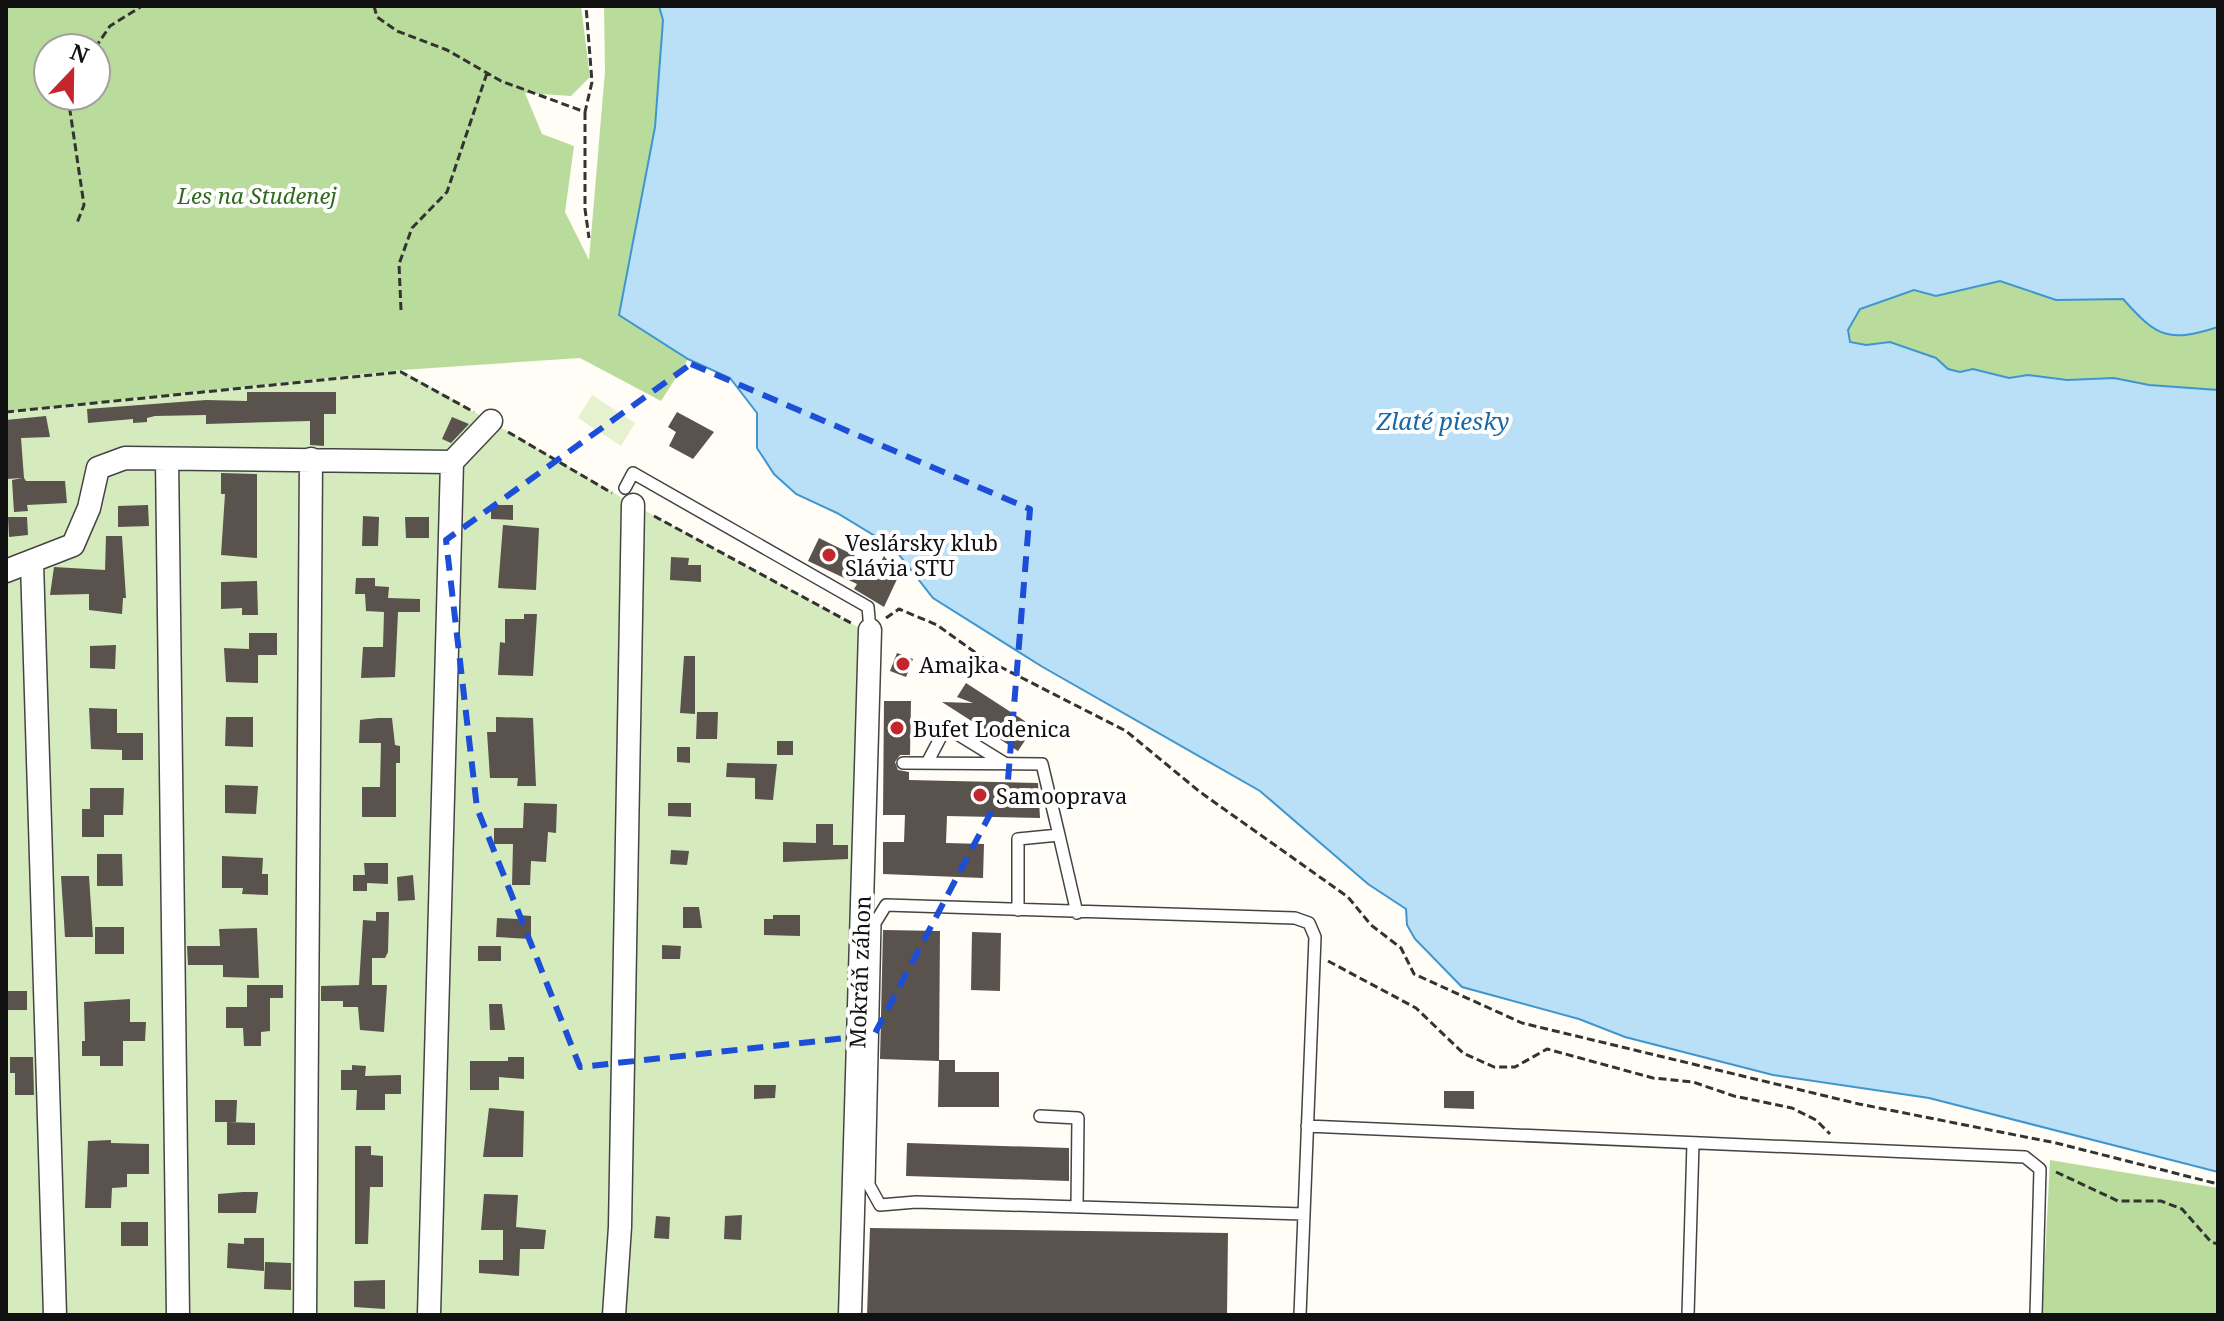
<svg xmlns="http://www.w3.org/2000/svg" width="2224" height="1321" viewBox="0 0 2224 1321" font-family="'Noto Serif',serif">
	<rect width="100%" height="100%" fill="#fffdf5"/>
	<!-- green -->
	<path fill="#d5ebbd" d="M402,370L633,504L858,627L874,669L860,1315H6V412Z"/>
	<!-- forest -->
	<path fill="#b9dc9c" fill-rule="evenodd" d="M6,6H581L590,77L571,96L525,93L542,134L574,146L565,212L589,260L605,71L604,6H659L663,20L655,127L619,315L688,359L661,401L580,358L402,370L6,412ZM48,48H96V96H48Z
		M2000,281L2056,300L2123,299C2157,337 2169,343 2218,327V390L2149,385L2114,378L2067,380L2028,375L2009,378L1973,369L1960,372L1948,369L1936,358L1890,342L1866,345L1850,342L1848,330L1860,309L1914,290L1936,296Z
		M2050,1160L2218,1188V1315H2042Z"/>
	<!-- pitch -->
	<path fill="#e6f2cf" d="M592,395L635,423L621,446L578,418Z"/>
	<!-- water -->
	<path fill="#b9e0f7" stroke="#3f96cf" stroke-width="2" d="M659,6H2218V327C2168,343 2157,337 2123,299L2056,300L2000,281L1936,296L1914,290L1860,309L1848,330L1850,342L1866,345L1890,342L1936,358L1948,369L1960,372L1973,369L2009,378L2028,375L2067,380L2114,378L2149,385L2218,390V1172L1929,1098L1773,1075L1625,1037L1579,1019L1462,987L1415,939L1407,925L1406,909L1368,884L1260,791L1041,666L933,598L893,547L837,513L796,494L774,474L757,448V413L730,378L688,359L619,315L655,127L663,20Z"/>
	<!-- building -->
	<path fill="#5a524d" d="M247,392H336V414H324V446L310,445V421L206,424V415L155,416L147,418V422L133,423V419L88,423L87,409L206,400L247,401Z
		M677,412L714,432L693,459L669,446L676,432L668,427Z
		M46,416L50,437L21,438L24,478L26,481H65L67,503L27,505L28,511L14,512L12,480L22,478L6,479V420Z
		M452,417L469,424L451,443L442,439Z
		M221,473L257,474V558L221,555L225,494H221Z
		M148,505L149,526L118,527V506Z
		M491,505H513V520L491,519Z
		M363,516L379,517L378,546H362Z
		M8,517H27L28,535L9,537Z
		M405,517H429V538H406Z
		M503,525L539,528L536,590L498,588Z
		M106,536H122L126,598H123L122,614L89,610V594L50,595L54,567L105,570Z
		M819,538L878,567L884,556L899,575L884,607L854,589L857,584L808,561Z
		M671,557L689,558L688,565H701V582L670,580Z
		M356,578H375V586L389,587L388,598L420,599V612H398L395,677L361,678L363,647H383L384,612L366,611L365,594H355Z
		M257,581L258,615H242V608L221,609V582Z
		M524,614H537L533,676L498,675L500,642L505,643V619H524Z
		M249,633H277V655H258V683L226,682L224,648L249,649Z
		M116,645L115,669L90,668V646Z
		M897,653L913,659L906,677L890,671Z
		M684,656H695V714L680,713Z
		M966,683L1034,727L1018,751L942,702L973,703L957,697Z
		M884,701H911L910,755H900L895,762L898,770L909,772V780L1038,783L1040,818L947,816L946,843L984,844L983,878L883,874V842H904L905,815H883Z
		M89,708L117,709V733H143V760H122V750L91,749Z
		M697,712H718L717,739H696Z
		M226,717H253V747L225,746Z
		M496,717L533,718L536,786H517L518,778H490L487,732H496Z
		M378,718H392L395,745L400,746V763H396V817H362V787H380L381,743H359L360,720Z
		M777,741H793V755H777Z
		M677,747H690V763L677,762Z
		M727,763L777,764L773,800L755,799V778L726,777Z
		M225,785L258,786L256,814L225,813Z
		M90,788H124L123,815H104V837H82V809H90Z
		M524,803L557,804L556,833L548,832L546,862L531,861L530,885H512L513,844H494V828H523Z
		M668,803H691V817L668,816Z
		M816,824H833V845H848V859L783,862V842L816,843Z
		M671,850L689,851L687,865L670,864Z
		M97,854H122L123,886H97Z
		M222,856L263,858L262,874H268V895L242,894L243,888H222Z
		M364,863H388V884L367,883V891H353V875H365Z
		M413,875L415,900L398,901L397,877Z
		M61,876H89L93,937H65Z
		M683,907H699L702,928H683Z
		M376,912H389L388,952L385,958H372V985H387L384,1032L360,1030L358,1007H343V1001H321V986L359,985L363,920L376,921Z
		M518,915L531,916V939L496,937L497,918L518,919Z
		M773,915H800V936L764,935V919H773Z
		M95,927H124V954H95Z
		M257,928L259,978L223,977V965H188L187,946H220L219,929Z
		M883,930L940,931L939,1060H955V1072H999V1107H938L939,1061L880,1059Z
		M972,932L1001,933L1000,991L971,990Z
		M662,945L681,946L680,959H662Z
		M478,946H501V961H478Z
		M247,985H283V998H270V1031L261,1032V1046H244L243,1028H226V1007H247Z
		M6,991H27V1010H6Z
		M130,999V1022H146L145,1041H123V1066H100V1056H82V1041H85L84,1002Z
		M489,1004H502L505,1030H490Z
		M10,1057H33L34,1095H15V1073H10Z
		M508,1057H524V1079L499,1077V1090H470V1061H508Z
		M352,1065L366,1066L365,1076L401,1075V1094H385V1110H356L357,1090H341V1070H352Z
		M754,1085H776L775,1098L754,1099Z
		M1444,1091H1474V1109L1444,1108Z
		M215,1100H237L236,1122H215Z
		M489,1108L524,1111L523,1157H483Z
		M227,1122L255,1123V1145H227Z
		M111,1140V1143L149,1144V1174H127V1187L112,1188L111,1208H85L88,1141Z
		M907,1143L1069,1148V1181L906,1176Z
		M355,1146H371V1155L383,1156V1187H370L368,1244H355Z
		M243,1192H258L256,1213H218V1194Z
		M484,1194L518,1195L516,1227L546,1230L544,1249H520L519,1276L479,1273V1260H503V1230H481Z
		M742,1215L741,1240L724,1239L725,1216Z
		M656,1216L670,1217L669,1239L654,1238Z
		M121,1222H148V1246H121Z
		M870,1228L1228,1233L1227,1315H867Z
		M244,1238H264V1271L227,1268L228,1243L244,1244Z
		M265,1262L291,1263V1290L264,1289Z
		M385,1280V1309L354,1307V1281Z"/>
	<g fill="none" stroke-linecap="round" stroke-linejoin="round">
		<!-- service casing -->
		<g stroke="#444" stroke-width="14">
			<path id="service" d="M625,488L633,473L868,607L870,630
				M903,763L1042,764L1059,835L1018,839V910
				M927,763L946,727L1006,764
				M1059,835L1077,913
				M1040,1116L1078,1118L1077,1207
				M1307,1126L2025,1157L2040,1169L2036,1315
				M1300,1315L1315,937L1309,923L1295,918L886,905L875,923L869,1185L880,1205L916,1202L1304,1214
				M1688,1315L1693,1143"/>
		</g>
		<!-- minor casing -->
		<g stroke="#444" stroke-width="25">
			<path id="minor" d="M167,459L178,1315
				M32,563L55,1315
				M6,571L73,545L89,508L98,468L125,458L452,462L491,421
				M305,1315L311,459
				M429,1315L452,462
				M614,1315L620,1227L633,505
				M850,1315L870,630"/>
		</g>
		<!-- path -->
		<path stroke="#333" stroke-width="3" stroke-dasharray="8 4" stroke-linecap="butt" d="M374,6L377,17L397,31L447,50L501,81L585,112L592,82L586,6
			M95,48L110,26L142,6
			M71,96L69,104L84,205L77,223
			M585,112V209L589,238
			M401,310L399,264L412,228L447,192L487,73
			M6,412L401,372L474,412
			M508,432L612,493
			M654,516L851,623
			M886,618L899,609L937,625L983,658L1126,731L1200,792L1348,897L1371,925L1401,948L1414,974L1522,1023L1859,1104L2056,1143L2218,1184
			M1328,961L1416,1008L1463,1053L1494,1067H1515L1547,1049L1653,1078L1693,1082L1734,1096L1792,1108L1816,1120L1830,1134
			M2056,1172L2118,1201H2161L2182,1209L2211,1242L2218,1244"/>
		<!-- service -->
		<use href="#service" stroke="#fff" stroke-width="11"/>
		<!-- minor -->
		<use href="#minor" stroke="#fff" stroke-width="22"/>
	</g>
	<!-- marked area -->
	<path fill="none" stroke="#1d4ed8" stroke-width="6" stroke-dasharray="16 10" stroke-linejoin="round" d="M691,364L1030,509L1008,780L874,1035L580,1067L477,808L446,540Z"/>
	<!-- markers -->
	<g fill="#c4262e" stroke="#fff" stroke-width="3">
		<circle cx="829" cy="555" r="8"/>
		<circle cx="903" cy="664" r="8"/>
		<circle cx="897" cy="728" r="8"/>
		<circle cx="980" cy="795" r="8"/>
	</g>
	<g text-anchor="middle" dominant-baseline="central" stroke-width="8" stroke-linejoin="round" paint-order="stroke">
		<!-- park labels -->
		<g font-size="22" font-style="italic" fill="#2f6b1f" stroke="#fff">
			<text x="257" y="195">Les na Studenej</text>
		</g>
		<!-- poi labels -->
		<g font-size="22" fill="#111" stroke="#fff" text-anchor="start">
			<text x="845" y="542">Veslársky klub<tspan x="845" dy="25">Slávia STU</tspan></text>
			<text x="919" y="664">Amajka</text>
			<text x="913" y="728">Bufet Lodenica</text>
			<text x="996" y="795">Samooprava</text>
		</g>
		<!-- street labels -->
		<g font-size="22" fill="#111" stroke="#fff">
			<text transform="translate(859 972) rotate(-88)">Mokráň záhon</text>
		</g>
		<!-- water labels -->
		<g font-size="24" font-style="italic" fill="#1768a6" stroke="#fff">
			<text x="1443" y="420">Zlaté piesky</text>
		</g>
	</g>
	<!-- border -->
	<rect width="2224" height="1321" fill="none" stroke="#111111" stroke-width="16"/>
	<!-- north arrow -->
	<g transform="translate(72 72) rotate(22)"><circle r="38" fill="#ffffff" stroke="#a0a0a0" stroke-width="2"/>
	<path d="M0-6L14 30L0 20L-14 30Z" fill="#c4262e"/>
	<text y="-12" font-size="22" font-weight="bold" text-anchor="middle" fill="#111111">N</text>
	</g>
</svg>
